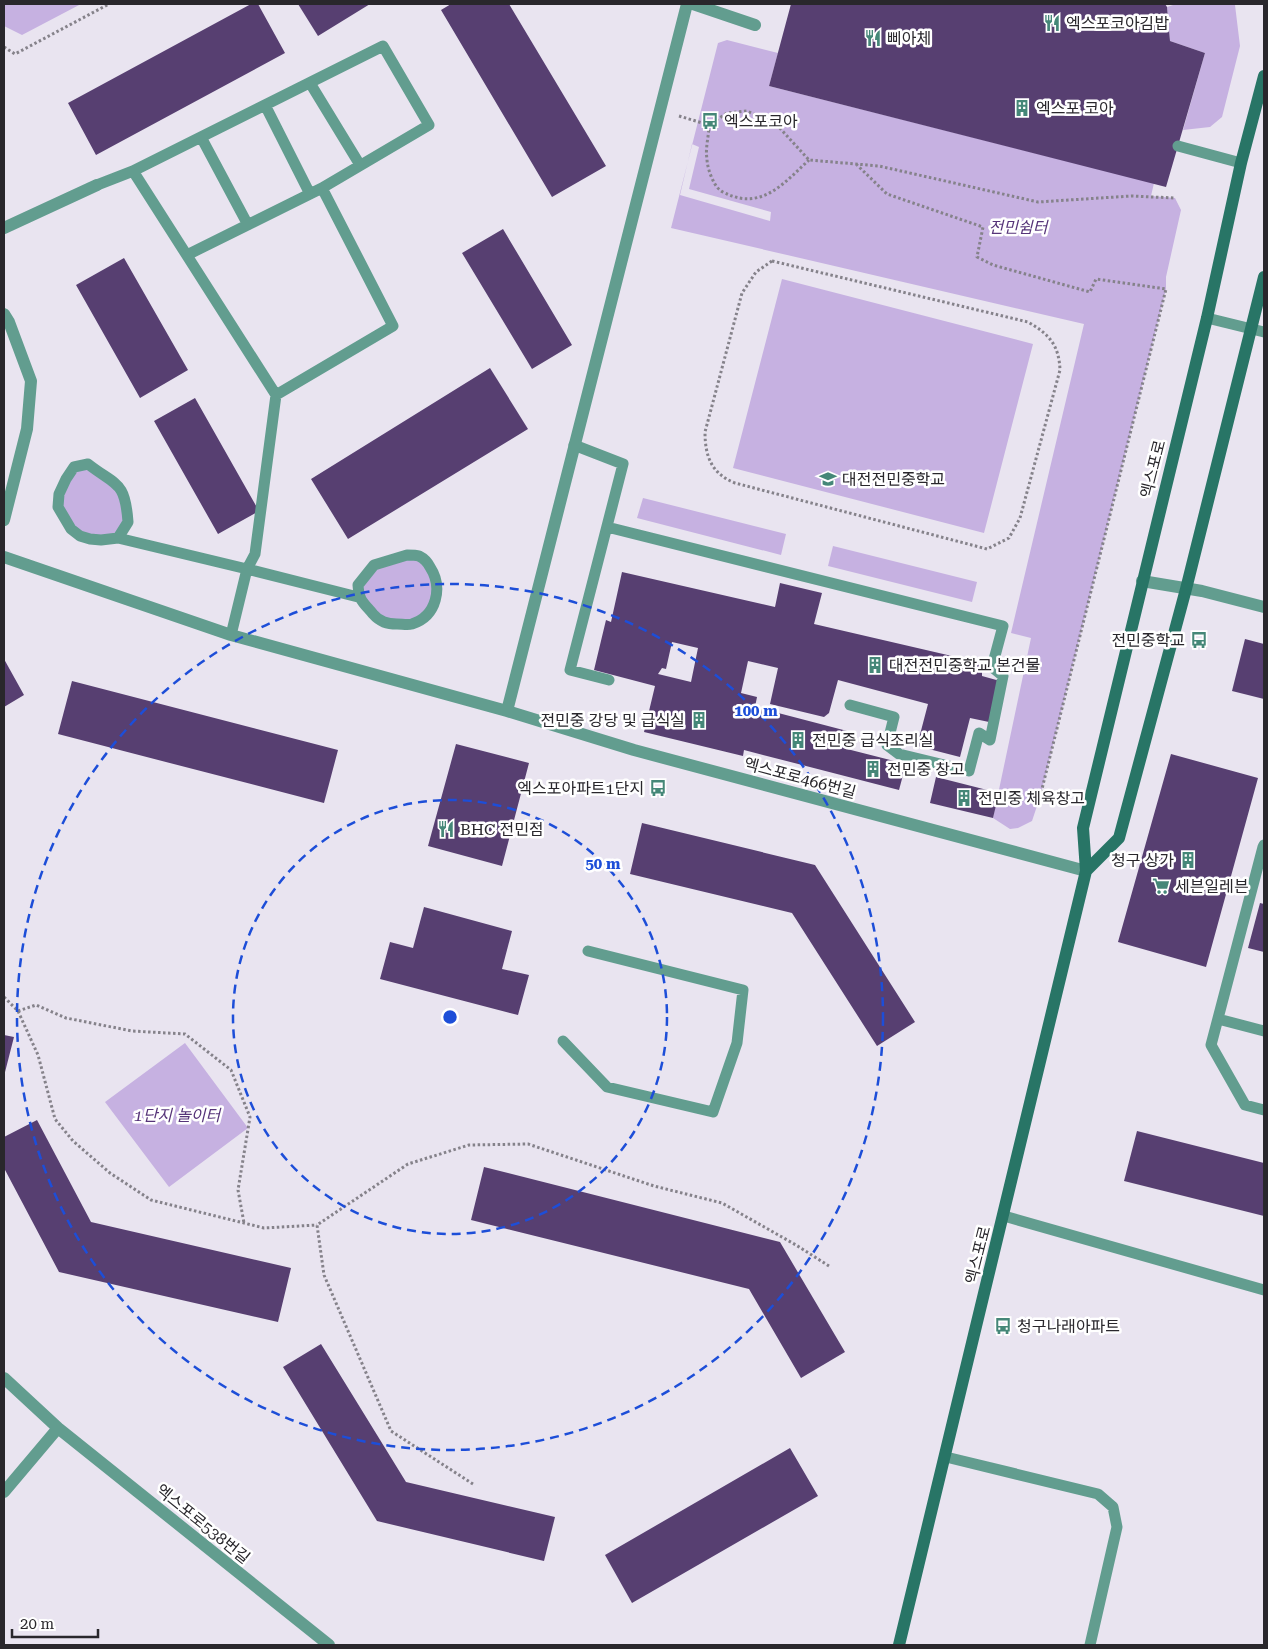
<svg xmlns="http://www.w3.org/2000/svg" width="1268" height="1649" viewBox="0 0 1268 1649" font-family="'Roboto Serif','Noto Sans KR',serif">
	<rect width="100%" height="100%" fill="#e9e4f0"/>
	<!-- green -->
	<path fill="#c6b1e1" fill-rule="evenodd" d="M4,4H81L22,35L4,26Z
		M1176,4H1235V5L1240,46L1222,117L1210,127L1183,130L1205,53L1170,41L1167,7Z
		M727,40L778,53L769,86L1154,183L1151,196L1175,198L1181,210L1166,277V289L1040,797L1032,821L1018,828L1010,829L993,818L1031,638L1011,633L1084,324L671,228L718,43ZM692,144L699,147L689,189L771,212L770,221L680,195Z
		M782,279L1033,344L984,533L733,468Z
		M88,464L111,479L127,509L118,538L101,540L71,529L59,494L66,479Z
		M643,498L786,534L781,555L637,518Z
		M833,546L977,582L972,602L828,566Z
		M419,556L438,586L422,619L386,623L358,597L374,565Z
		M185,1043L248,1128L169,1187L105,1102Z"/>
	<!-- building -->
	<path fill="#573f71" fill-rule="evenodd" d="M251,4H258L285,53L96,155L68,103Z
		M298,4H370L318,36Z
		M451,4H509L606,166L552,197L441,10Z
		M791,4H1165L1167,7L1170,41L1205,53L1166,187L769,86Z
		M503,229L572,345L532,369L462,253Z
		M124,258L188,370L140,398L76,285Z
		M490,368L528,429L348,539L311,479Z
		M195,398L259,511L218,534L154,421Z
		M622,572L775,607L780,583L822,593L814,624L982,663V676L1000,681L989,722L970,718L960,757L917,746L928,704L838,680L829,713L824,717L770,704L778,668L748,661L741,693L757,697L755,707L851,732L847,749L906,764L899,790L744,750L743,756L644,732L655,686L594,670L606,620L611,622ZM672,642L698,648L691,682L658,674L662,668L666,669Z
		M1245,639L1264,644V699L1232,691Z
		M4,659L24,695L4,707Z
		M72,681L338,750L324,803L58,734Z
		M456,744L529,763L502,866L428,846Z
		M1171,754L1258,778L1206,967L1118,942Z
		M936,777L999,793L993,818L930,803Z
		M642,823L815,865L915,1022L877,1046L792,913L630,874Z
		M1260,903L1264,904V952L1248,948Z
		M424,907L512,931L502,969L529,975L518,1015L380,979L390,942L413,948Z
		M4,1035L14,1037L4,1076Z
		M37,1120L91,1222L291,1268L278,1322L59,1272L4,1168V1137Z
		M1137,1131L1264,1163V1216L1124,1181Z
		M484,1167L780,1242L845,1352L801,1378L749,1289L471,1220Z
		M321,1344L406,1482L555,1517L544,1561L377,1521L283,1367Z
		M790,1448L818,1496L632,1603L605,1555Z"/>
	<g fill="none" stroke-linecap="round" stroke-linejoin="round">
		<!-- path -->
		<path stroke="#85828a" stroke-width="3" stroke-dasharray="2.5 2.5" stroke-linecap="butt" d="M4,47L15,54L109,4
			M679,116L709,125L727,113L747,111L777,125L809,160L879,166L1038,202L1131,196L1175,198
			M709,125C709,136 705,148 707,159C707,167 713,185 720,190C722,192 725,193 727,194C763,210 785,182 809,160
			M856,164L887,194L983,227L977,257L993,265L1090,292L1096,279L1166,289L1040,797
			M772,261L1028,322C1049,334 1059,345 1060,370L1020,518L1009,538L987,549L735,483C712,474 705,457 705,432L742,293L756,272Z
			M4,997L18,1011L38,1055L55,1119L73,1141L110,1173L151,1200L264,1228L317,1225
			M18,1011L36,1005L66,1018L132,1031L185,1034L231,1070L250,1117L238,1190L244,1223
			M473,1484L391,1431L324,1275L317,1225L408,1164L469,1145L528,1144L654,1186L722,1203L796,1245L829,1266"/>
		<!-- service -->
		<path stroke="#629d8f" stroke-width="11" d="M310,83L360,165
			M265,105L310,194
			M201,137L248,225
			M1178,146L1241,163
			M133,171L383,46L429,125L322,188
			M97,185L133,171L276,395L393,326L322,188L187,255
			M1207,318L1264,332
			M574,445L623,464L570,670L609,680
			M88,464C116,486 125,480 128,522L118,538L101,540L90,539L80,536L71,529L58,507L59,494L66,479L74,467Z
			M607,527L1003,626L992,667L1003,676L990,740L979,733L969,771L899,754L887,745L894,717L850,705
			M118,538L247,569L255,554L276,395
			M407,555C411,555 416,555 419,556C423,558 428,563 430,567C443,587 437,616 412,624C408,625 402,624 397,624C387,624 380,622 373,614C363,602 359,601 358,585L374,565Z
			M231,635L247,569L358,597
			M1264,845L1263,847L1211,1045L1245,1105L1264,1110
			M1218,1019L1264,1031
			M563,1041L607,1087L713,1112L737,1043L743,990L588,951
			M1004,1216L1264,1290
			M946,1457L1098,1494L1113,1507L1117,1527L1090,1645"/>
		<!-- minor -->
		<path stroke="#629d8f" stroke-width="12" d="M693,4L755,25
			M4,228L97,185
			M4,314L9,322L31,381L27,429L4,520
			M4,557L231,635L507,711L634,750L1086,871
			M1142,581L1202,591L1264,607
			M507,711L687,4
			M4,1378L58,1428L329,1645
			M4,1492L58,1428"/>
		<!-- secondary -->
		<path stroke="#287566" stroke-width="12" d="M1086,871L1119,838L1186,589L1264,277
			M899,1645L1086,871L1083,828L1207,318L1241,163L1264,76"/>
	</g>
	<!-- distance rings -->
	<g fill="none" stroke="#1d4ed8" stroke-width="2.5" stroke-dasharray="9 6">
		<circle cx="450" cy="1017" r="217"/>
		<circle cx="450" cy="1017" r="433"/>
	</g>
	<!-- icons -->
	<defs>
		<g id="restaurant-bare" transform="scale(1.35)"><path d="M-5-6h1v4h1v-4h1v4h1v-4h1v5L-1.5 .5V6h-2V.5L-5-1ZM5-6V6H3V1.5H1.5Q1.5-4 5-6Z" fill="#458778" stroke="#fff" stroke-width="2.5" paint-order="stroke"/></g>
		<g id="building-bare" transform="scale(1.35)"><path d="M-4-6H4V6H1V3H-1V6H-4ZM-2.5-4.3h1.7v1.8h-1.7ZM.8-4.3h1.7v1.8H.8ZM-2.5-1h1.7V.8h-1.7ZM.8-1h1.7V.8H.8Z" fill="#458778" stroke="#fff" stroke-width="2.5" paint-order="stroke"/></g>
		<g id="bus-bare" transform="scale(1.35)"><path d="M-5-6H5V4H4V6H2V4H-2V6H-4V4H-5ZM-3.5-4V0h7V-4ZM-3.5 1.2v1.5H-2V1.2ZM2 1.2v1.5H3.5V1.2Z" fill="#458778" stroke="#fff" stroke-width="2.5" paint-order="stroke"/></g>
		<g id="school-bare" transform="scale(1.35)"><path d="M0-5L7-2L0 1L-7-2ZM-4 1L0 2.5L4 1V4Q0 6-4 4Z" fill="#458778" stroke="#fff" stroke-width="2.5" paint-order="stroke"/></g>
		<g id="supermarket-bare" transform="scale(1.35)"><path d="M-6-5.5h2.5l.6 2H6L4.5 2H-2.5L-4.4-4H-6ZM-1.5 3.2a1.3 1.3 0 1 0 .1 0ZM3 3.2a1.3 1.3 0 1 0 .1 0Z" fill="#458778" stroke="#fff" stroke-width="2.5" paint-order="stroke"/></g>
	</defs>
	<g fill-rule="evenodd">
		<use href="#restaurant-bare" x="1052" y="23"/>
		<use href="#restaurant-bare" x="873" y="38"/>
		<use href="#building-bare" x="1022" y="108"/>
		<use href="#bus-bare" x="710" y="121"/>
		<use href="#school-bare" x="828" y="479"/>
		<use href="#bus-bare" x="1199" y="640"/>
		<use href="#building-bare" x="875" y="665"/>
		<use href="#building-bare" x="699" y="720"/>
		<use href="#building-bare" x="798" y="740"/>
		<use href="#building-bare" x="873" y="769"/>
		<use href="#bus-bare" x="658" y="788"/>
		<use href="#building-bare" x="964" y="798"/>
		<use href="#restaurant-bare" x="446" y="829"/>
		<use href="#building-bare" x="1188" y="860"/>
		<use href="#supermarket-bare" x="1161" y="886"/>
		<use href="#bus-bare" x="1003" y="1326"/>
	</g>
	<g text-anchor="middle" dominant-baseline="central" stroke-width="5" stroke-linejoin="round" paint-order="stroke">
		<!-- poi labels -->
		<g font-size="16" fill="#29272c" stroke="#fff" text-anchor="start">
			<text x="1066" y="23">엑스포코아김밥</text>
			<text x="887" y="38">삐아체</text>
			<text x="1036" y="108">엑스포 코아</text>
			<text x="724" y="121">엑스포코아</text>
			<text x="842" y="479">대전전민중학교</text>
			<text x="1185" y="640" text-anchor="end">전민중학교</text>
			<text x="889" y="665">대전전민중학교 본건물</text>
			<text x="685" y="720" text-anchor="end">전민중 강당 및 급식실</text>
			<text x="812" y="740">전민중 급식조리실</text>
			<text x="887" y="769">전민중 창고</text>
			<text x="644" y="788" text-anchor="end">엑스포아파트1단지</text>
			<text x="978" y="798">전민중 체육창고</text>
			<text x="460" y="829">BHC 전민점</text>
			<text x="1174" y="860" text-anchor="end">청구 상가</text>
			<text x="1175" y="886">세븐일레븐</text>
			<text x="1017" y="1326">청구나래아파트</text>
		</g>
		<!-- park labels -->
		<g font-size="16" font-style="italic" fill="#563479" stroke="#fff">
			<text x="1018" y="227">전민쉼터</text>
			<text x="177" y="1115">1단지 놀이터</text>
		</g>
		<!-- street labels -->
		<g font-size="16" fill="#29272c" stroke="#fff">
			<text transform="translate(1153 469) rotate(-76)">엑스포로</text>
			<text transform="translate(800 778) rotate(15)">엑스포로466번길</text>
			<text transform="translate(978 1255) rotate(-76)">엑스포로</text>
			<text transform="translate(203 1524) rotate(39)">엑스포로538번길</text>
		</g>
	</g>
	<circle cx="450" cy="1017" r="8" fill="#1d4ed8" stroke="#fff" stroke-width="2.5"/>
	<g font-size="15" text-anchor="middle" font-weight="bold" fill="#1d4ed8" stroke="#fff" stroke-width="5" stroke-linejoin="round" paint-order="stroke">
		<text x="756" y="716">100 m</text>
		<text x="603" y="869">50 m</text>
	</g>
	<!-- border -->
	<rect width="1268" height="1649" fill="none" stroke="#29272c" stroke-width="10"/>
	<!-- scale -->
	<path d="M12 1629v8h86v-8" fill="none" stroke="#29272c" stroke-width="2.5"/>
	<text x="20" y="1629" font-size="15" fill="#29272c" stroke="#ffffff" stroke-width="4" paint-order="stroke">20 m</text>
</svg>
